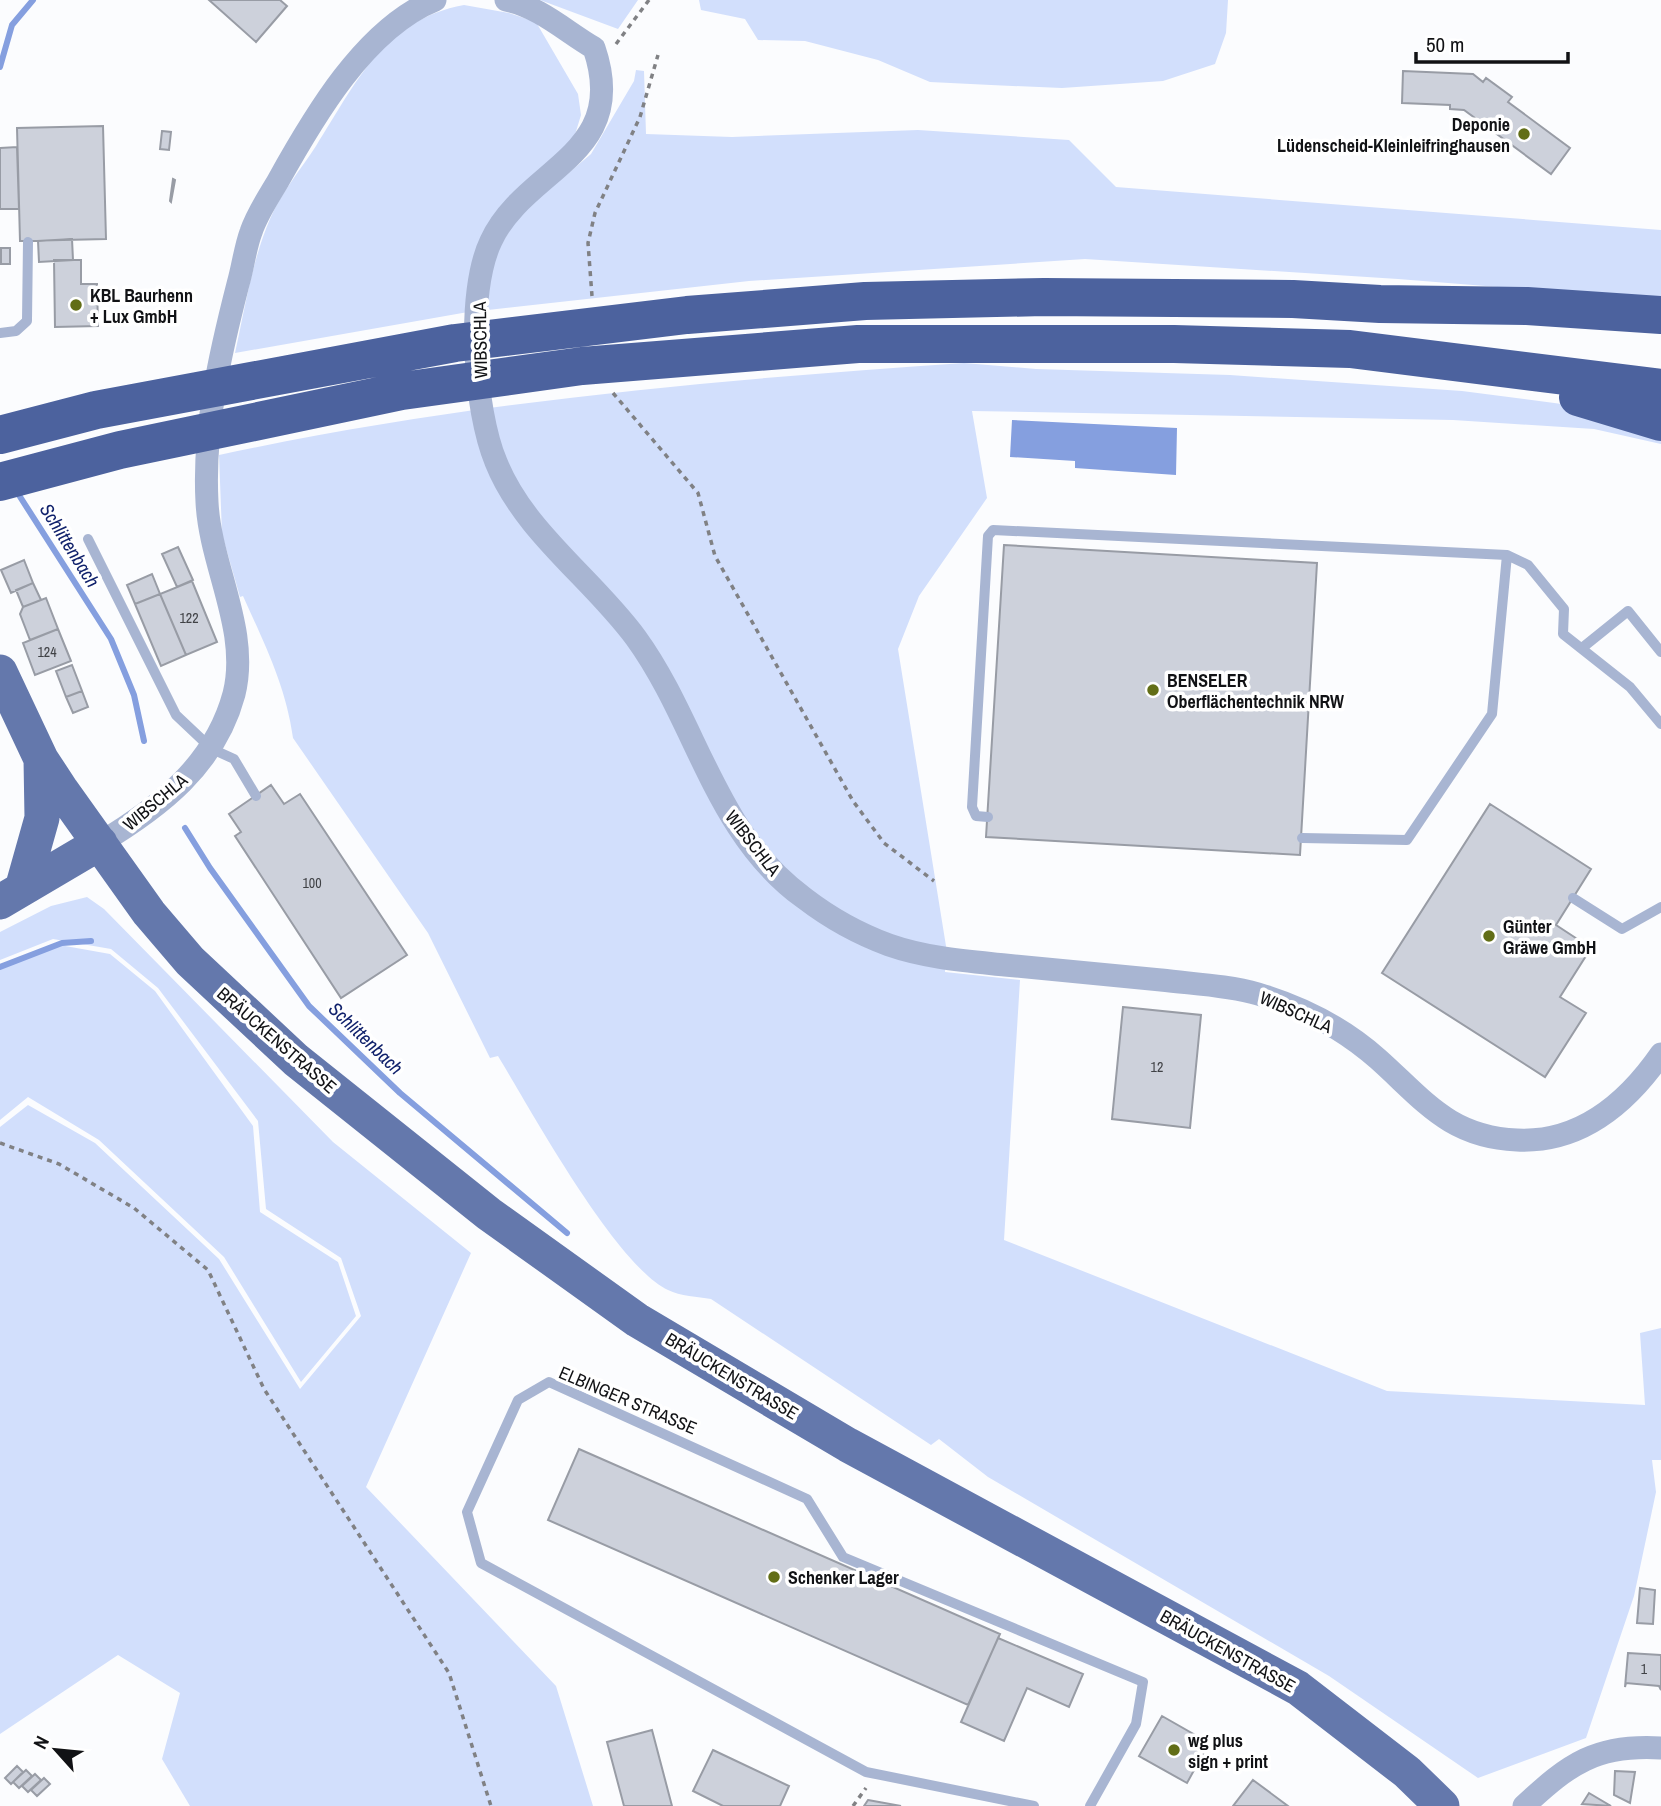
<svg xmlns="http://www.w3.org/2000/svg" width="1661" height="1806" viewBox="0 0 1661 1806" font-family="'Archivo Narrow',sans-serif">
	<rect width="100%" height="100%" fill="#fbfcfe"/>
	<!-- green -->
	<path fill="#d2dffc" d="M540,0H638L618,29Z
		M699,0H1228L1226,33L1215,64L1163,81L1062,88L991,85L930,82L878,60L805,41L758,40L745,19L701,10Z
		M464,5L509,13L536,22L578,94L581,115L574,138L520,188L468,312L235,353C245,308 252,261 270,219C281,193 301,169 316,146C356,83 383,20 464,5Z
		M636,70L644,71L646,134L732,137L918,130L1069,140L1116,187L1661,230V300L1398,279L1085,259L749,281L488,310L487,296L495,255L519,215L591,154L634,81Z
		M964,363L1036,369L1230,375L1462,391L1592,408L1661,434V444L1594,429L1453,420L972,411L987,498L919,596L898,649L946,946L945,972L1020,980L1004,1240L1387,1391L1645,1405L1640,1333L1661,1328V1460H1652L1656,1492L1634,1596L1586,1738L1478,1778L1329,1676L988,1477L939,1439L931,1445L711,1299C698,1297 680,1296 668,1290C616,1266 530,1109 498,1056L490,1058L428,933L293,738C286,686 264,643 243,596L240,597L222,534L219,455C465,402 714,380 964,363Z
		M87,897L104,909L333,1142L471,1253L366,1487L556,1686L593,1806H190L162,1759L180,1693L118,1655L0,1734V1127L28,1105L95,1143L219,1259L300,1389L361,1316L341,1258L266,1209L258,1121L158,988L111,949L53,939L0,960V932L51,906Z
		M54,944L110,954L155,991L253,1126L260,1212L338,1262L356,1316L301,1382L224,1257L99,1140L28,1097L0,1120V966Z"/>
	<!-- water -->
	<path fill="#859fdf" d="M1012,420L1177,428L1176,475L1075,468V461L1010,457Z"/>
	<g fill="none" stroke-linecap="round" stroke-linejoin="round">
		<!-- stream -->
		<path stroke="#859fdf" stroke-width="6" d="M0,67L12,25L33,0
			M17,492L111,639L134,695L144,741
			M185,828L210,868L309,1006L400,1093L567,1233
			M0,967L62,943L91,941"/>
	</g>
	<!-- building -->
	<path fill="#cdd1db" stroke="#989ca5" stroke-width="2" d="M209,0H280L287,6L256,42Z
		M1403,71L1473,74L1483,82L1486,78L1512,97L1508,102L1570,148L1551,174L1464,110L1450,109V105L1402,103Z
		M103,126L106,239L20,241L17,128Z
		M162,131L171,132L169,150L160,149Z
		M17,147L19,209H0V148Z
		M173,179L175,180L171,202L170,201Z
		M72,239L73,260L39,262L38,241Z
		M1,248H10V264H1Z
		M54,260H81V284H97L98,326L55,327Z
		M1004,545L1317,563L1300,855L986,837Z
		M178,547L193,580L177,587L162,554Z
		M24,560L33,583L11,593L1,570Z
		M152,574L160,594L135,604L127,585Z
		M192,581L217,642L186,655L160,594Z
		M33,583L41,600L23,607L16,590Z
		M160,594L186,655L161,666L135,604Z
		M46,598L58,629L30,640L20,614L23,607Z
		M58,629L71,661L35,675L23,643Z
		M72,665L82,691L66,697L56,671Z
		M82,691L88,707L73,713L66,697Z
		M271,785L284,804L300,794L407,955L341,998L235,836L241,832L229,814Z
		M1490,804L1591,869L1556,925L1591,948L1560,997L1586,1013L1545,1077L1382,973Z
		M1123,1007L1201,1015L1190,1128L1112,1119Z
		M579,1449L1000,1634L968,1705L548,1520Z
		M1640,1588L1655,1590L1653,1624L1637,1623Z
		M998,1638L1083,1674L1069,1707L1027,1688L1004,1741L961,1722Z
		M1628,1653L1661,1655V1690L1659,1686L1626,1683L1625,1687Z
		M1162,1716L1209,1743L1187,1783L1139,1756Z
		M652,1730L672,1806H624L607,1742Z
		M713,1750L789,1786L780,1806H723L693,1791Z
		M17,1766L23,1772L11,1784L5,1778Z
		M26,1770L32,1776L19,1788L13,1782Z
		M1615,1771L1635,1772L1630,1803L1614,1795Z
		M35,1774L41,1780L28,1792L22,1786Z
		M44,1778L50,1784L37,1796L31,1790Z
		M1253,1780L1288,1806H1233Z
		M1589,1793L1611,1806L1582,1804Z
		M868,1800L901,1806H864Z"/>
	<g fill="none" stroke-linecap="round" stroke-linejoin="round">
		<!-- path -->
		<path stroke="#808184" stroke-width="3.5" stroke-dasharray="5 5" stroke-linecap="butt" d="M616,44L649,0
			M592,296L588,243L595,213L640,117L658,55
			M613,393L698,493L715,556L853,801L884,843L934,881
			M0,1143L59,1164L134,1208L208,1270L264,1389L449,1673L491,1806
			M853,1806L866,1788"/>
		<!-- lane -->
		<path stroke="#a8b5d2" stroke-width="10" d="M0,333L16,331L27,321L28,242
			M88,539L176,715L212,749L234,759L256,796
			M1582,648L1628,611L1661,652
			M988,817L976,816L972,807L988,536L993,530L1507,555L1528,565L1564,609L1563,634L1630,687L1661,724
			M1302,838L1407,840L1492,714L1507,555
			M1573,898L1622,929L1661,907
			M1034,1806L866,1772L481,1563L467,1512L518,1400L549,1382L807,1499L843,1557L1143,1682L1136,1724L1090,1806"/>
		<!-- street -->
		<path stroke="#a8b5d2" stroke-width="23" d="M506,0C540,7 565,31 594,48C631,156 525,167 491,241C466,293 474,409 496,462C524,532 592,578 636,638C697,722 715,834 804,898C830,918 859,934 889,945C926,958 967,961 1005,965C1057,970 1109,975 1161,980C1193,984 1227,985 1258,994C1302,1007 1343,1028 1378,1059C1424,1100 1449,1137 1517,1140C1580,1143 1627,1103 1661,1054
			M100,843C160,807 215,765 234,694C250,630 210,566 207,502C203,428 220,354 238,284C243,267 245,248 251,232C257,214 268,198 278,181C313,118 365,28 435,0
			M1524,1806C1569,1764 1596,1744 1661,1748"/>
		<!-- primary -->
		<path stroke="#6478ac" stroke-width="35" d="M0,672L41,759L62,791L149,913L190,961L296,1060L489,1214L637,1320L848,1445L1298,1688L1407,1772L1442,1806
			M22,889L42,818L41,759
			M0,902L100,843"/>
		<!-- highway -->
		<path stroke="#4c629e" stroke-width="38" d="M1578,397L1661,422
			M0,435L96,410L455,343L687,315L865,301L1044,297L1293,299L1380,304L1527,306L1661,315
			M0,482L120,450L402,391L582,366L858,344H1174L1350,349L1661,388"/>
	</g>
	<!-- markers -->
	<g fill="#626e17" stroke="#fff" stroke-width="2.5">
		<circle cx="1524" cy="134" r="7"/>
		<circle cx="76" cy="305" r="7"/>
		<circle cx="1153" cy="690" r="7"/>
		<circle cx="1489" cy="936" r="7"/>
		<circle cx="774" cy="1577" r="7"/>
		<circle cx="1174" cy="1750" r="7"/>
	</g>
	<g text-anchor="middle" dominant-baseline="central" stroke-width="7" stroke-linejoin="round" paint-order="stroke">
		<!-- number labels -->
		<g font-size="14" fill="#404246">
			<text x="189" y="618">122</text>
			<text x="47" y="652">124</text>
			<text x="312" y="883">100</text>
			<text x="1157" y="1067">12</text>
			<text x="1644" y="1669">1</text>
		</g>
		<!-- poi labels -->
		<g font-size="18" font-weight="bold" fill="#111215" stroke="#fff" text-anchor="start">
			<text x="1510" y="124" text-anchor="end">Deponie<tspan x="1510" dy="21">Lüdenscheid-Kleinleifringhausen</tspan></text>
			<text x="90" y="295">KBL Baurhenn<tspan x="90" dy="21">+ Lux GmbH</tspan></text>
			<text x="1167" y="680">BENSELER<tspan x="1167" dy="21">Oberflächentechnik NRW</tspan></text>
			<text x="1503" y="926">Günter<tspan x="1503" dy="21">Gräwe GmbH</tspan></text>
			<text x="788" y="1577">Schenker Lager</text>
			<text x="1188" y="1740">wg plus<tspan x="1188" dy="21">sign + print</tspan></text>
		</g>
		<!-- street labels -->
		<g font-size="18" fill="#111215" stroke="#fff">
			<text transform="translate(480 340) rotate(-91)">WIBSCHLA</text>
			<text transform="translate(155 802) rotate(-40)">WIBSCHLA</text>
			<text transform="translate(753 843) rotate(52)">WIBSCHLA</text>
			<text transform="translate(1296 1012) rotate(24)">WIBSCHLA</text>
			<text transform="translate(277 1040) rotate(41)">BRÄUCKENSTRASSE</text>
			<text transform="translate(732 1376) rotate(31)">BRÄUCKENSTRASSE</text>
			<text transform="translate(628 1400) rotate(23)">ELBINGER STRASSE</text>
			<text transform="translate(1228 1651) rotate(29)">BRÄUCKENSTRASSE</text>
		</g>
		<!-- water labels -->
		<g font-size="19" font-style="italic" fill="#11226c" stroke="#fff">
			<text transform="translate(70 545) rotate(58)">Schlittenbach</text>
			<text transform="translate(366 1038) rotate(44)">Schlittenbach</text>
		</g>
	</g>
	<!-- north arrow -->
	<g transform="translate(56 1750) rotate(297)" stroke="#ffffff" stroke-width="5" paint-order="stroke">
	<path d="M0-5L12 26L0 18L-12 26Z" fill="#111215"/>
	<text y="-10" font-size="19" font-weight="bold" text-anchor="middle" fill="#111215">N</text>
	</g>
	<!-- scale -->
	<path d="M1416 52v10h152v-10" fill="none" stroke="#111215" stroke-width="3.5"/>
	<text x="1426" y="52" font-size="21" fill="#111215" stroke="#ffffff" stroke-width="5" paint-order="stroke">50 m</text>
</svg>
